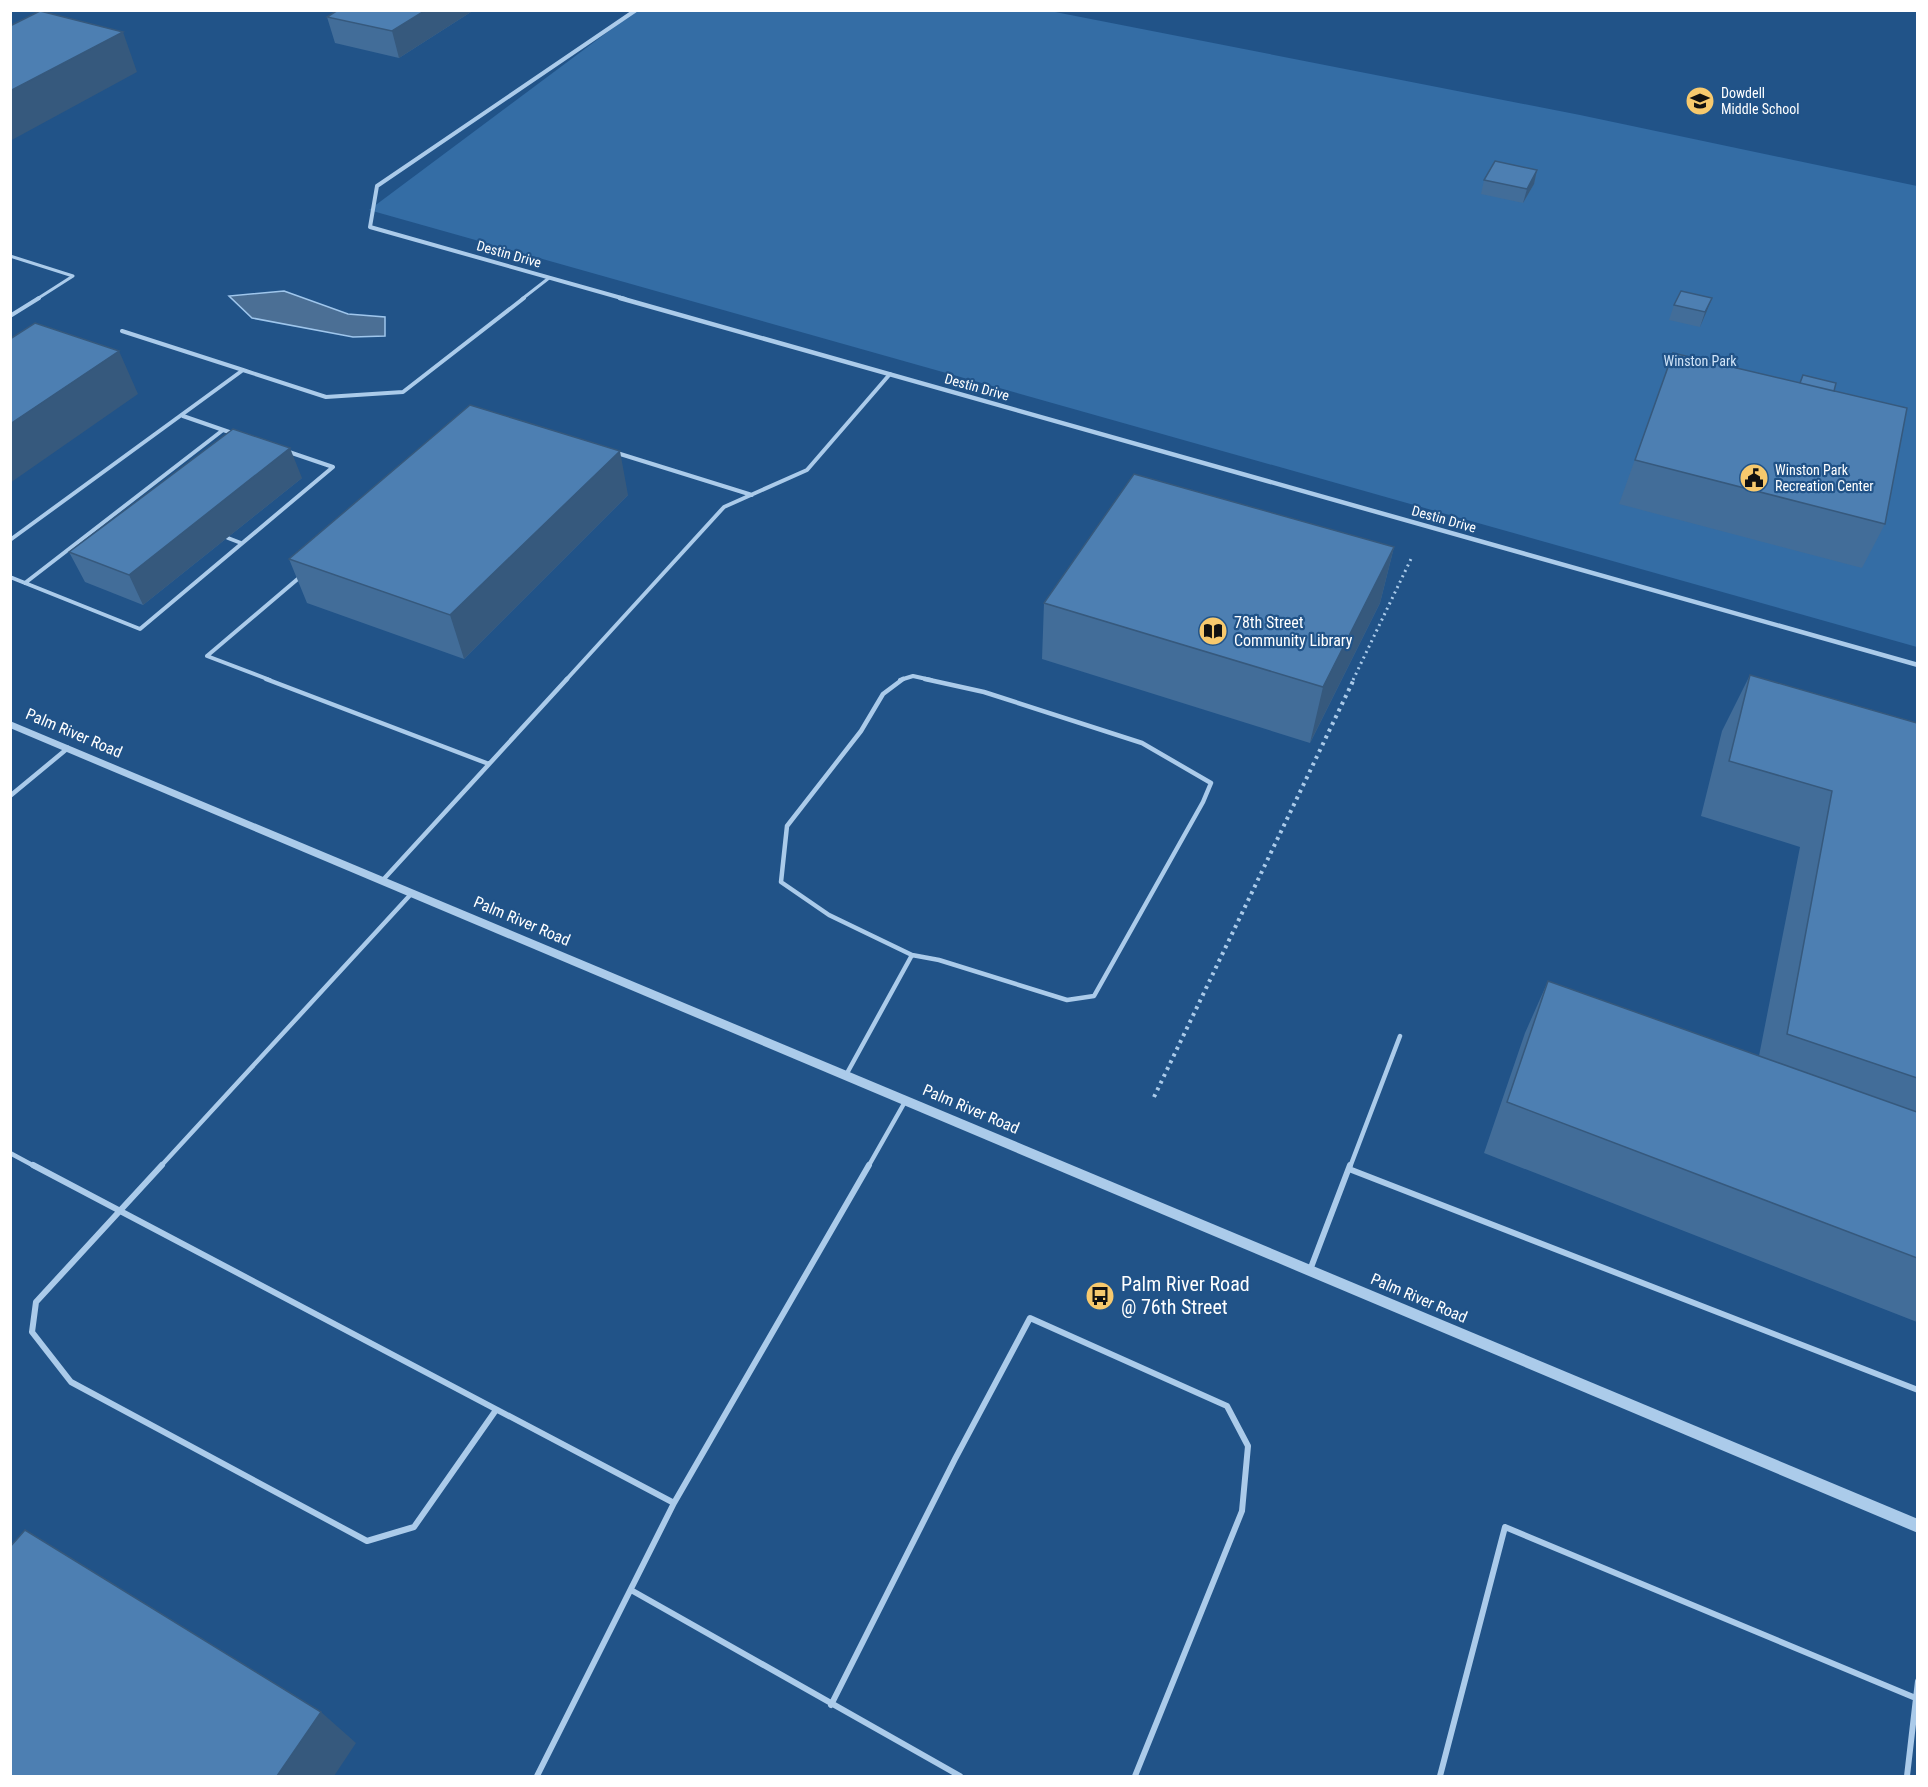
<svg xmlns="http://www.w3.org/2000/svg" width="1928" height="1787" viewBox="0 0 1928 1787" font-family="'Roboto Condensed',sans-serif">
	<rect width="100%" height="100%" fill="#215388"/>
	<!-- green -->
	<path fill="#346da5" d="M637,10L1050,11L1580,115L1917,186V647L369,210Z"/>
	<!-- water -->
	<path fill="#4b6f95" stroke="#9fc6ec" stroke-width="1.5" d="M284,291L348,314L385,317V336L353,337L252,318L229,296Z"/>
	<g fill="none" stroke-linecap="round" stroke-linejoin="round">
		<!-- path-far1 -->
		<path stroke="#abcbea" stroke-width="3" stroke-dasharray="2 4" stroke-linecap="butt" d="M1353,680L1411,559"/>
		<!-- path -->
		<path stroke="#abcbea" stroke-width="4" stroke-dasharray="3 4.5" stroke-linecap="butt" d="M1154,1097L1354,679"/>
		<!-- service-far3 -->
		<path stroke="#abcbea" stroke-width="3" d="M10,256L73,276L37,299
			M522,299L549,278"/>
		<!-- service-far2 -->
		<path stroke="#abcbea" stroke-width="4" d="M10,316L39,298
			M122,331L243,370
			M183,416L232,433
			M617,453L752,495
			M228,538L241,543
			M10,540L243,370L326,397L403,392L524,298
			M10,577L140,629L333,467L289,452
			M25,583L223,430
			M270,680L207,656L300,577
			M566,680L724,507L807,470L890,374
			M900,680L913,676L931,680"/>
		<!-- service-far1 -->
		<path stroke="#abcbea" stroke-width="4.5" d="M266,679L489,764
			M903,679L883,694L861,731L787,826L781,882L829,915L912,955
			M10,796L68,748
			M382,881L567,679
			M912,955L939,960L1067,1000L1094,996L1203,802L1211,783L1142,743L984,692L925,679
			M846,1075L912,955
			M10,1153L36,1167
			M160,1167L412,893
			M868,1167L906,1100
			M1350,1167L1400,1036"/>
		<!-- service -->
		<path stroke="#abcbea" stroke-width="6" d="M33,1165L674,1503
			M162,1165L36,1302L32,1332L71,1382L367,1541L414,1527L496,1410
			M1349,1169L1918,1390
			M1310,1270L1350,1165
			M631,1590L960,1776
			M831,1705L955,1459L1030,1318L1227,1406L1248,1446L1242,1511L1135,1776
			M537,1776L674,1503L869,1165
			M1440,1776L1505,1527L1918,1699
			M1907,1776L1918,1681"/>
		<!-- minor-far1 -->
		<path stroke="#abcbea" stroke-width="4" d="M625,299L370,227L377,186L636,10"/>
		<!-- minor -->
		<path stroke="#abcbea" stroke-width="4.5" d="M620,298L1918,665"/>
		<!-- tertiary -->
		<path fill="#abcbea" fill-rule="evenodd" d="M10,721L1918,1519V1533L10,728Z"/>
	</g>
	<!-- wall -->
	<path fill="#426d99" d="M474,10L399,58L335,43L327,17Z
		M1537,170L1534,184L1523,203L1481,194L1484,180Z
		M1712,298L1700,327L1669,320L1674,305Z
		M1673,353L1799,383L1803,375L1834,391L1885,524L1862,568L1619,504Z
		M302,478L143,605L85,582L69,552Z
		M628,495L464,659L307,603L289,559Z
		M1394,547L1380,603L1310,743L1042,659L1044,603Z
		M1750,675L1917,723V1322L1484,1153L1525,1033L1548,981L1759,1056L1800,847L1701,816L1722,731Z"/>
	<!-- shaded-wall -->
	<path fill="#36597d" d="M426,10H474L399,58L392,31Z
		M123,32L137,72L10,141V91Z
		M1537,170L1534,184L1523,203L1527,189Z
		M1712,298L1706,313L1700,327L1705,312Z
		M119,351L138,394L10,483V424Z
		M290,448L302,478L143,605L129,575Z
		M620,451L628,495L464,659L450,615Z
		M1394,547L1380,603L1310,743L1323,687Z
		M321,1712L356,1743L334,1776H277Z"/>
	<!-- building -->
	<path fill="#4d7fb2" stroke="#36597d" stroke-width="1.5" d="M338,10H426L392,31L327,17Z
		M40,11L123,32L10,91V26Z
		M1495,161L1537,170L1527,189L1484,180Z
		M1681,291L1712,298L1705,312L1674,305Z
		M35,323L119,351L10,424V339Z
		M1673,353L1907,408L1885,524L1635,460Z
		M1803,375L1836,383L1834,391L1800,383Z
		M470,405L620,451L450,615L289,559Z
		M233,429L290,448L129,575L69,552Z
		M1134,474L1394,547L1323,687L1044,603Z
		M1750,675L1917,723V1078L1787,1034L1832,791L1729,761Z
		M1548,981L1917,1112V1258L1507,1102Z
		M25,1530L321,1712L277,1776H10V1547Z"/>
	<!-- icons -->
	<defs>
		<g id="school-disc" transform="scale(1.5)"><circle r="9.5" fill="#f7c96d" stroke="#215388"/><path d="M0-5L7-2L0 1L-7-2ZM-4 1L0 2.5L4 1V4Q0 6-4 4Z" fill="#111"/></g>
		<g id="civic-disc" transform="scale(1.5)"><circle r="9.5" fill="#f7c96d" stroke="#215388"/><path d="M-.6-6.5H3V-4.5H.6V-3L4-1V1h2V6H-6V1h2V-1L-.6-3ZM-1.2 2.5V6h2.4V2.5Z" fill="#111"/></g>
		<g id="library-disc" transform="scale(1.5)"><circle r="9.5" fill="#f7c96d" stroke="#215388"/><path d="M-6-4Q-3-5.5-.7-3.5V5Q-3 3-6 4ZM6-4Q3-5.5 .7-3.5V5Q3 3 6 4Z" fill="#111"/></g>
		<g id="bus-disc" transform="scale(1.5)"><circle r="9.5" fill="#f7c96d" stroke="#215388"/><path d="M-5-6H5V4H4V6H2V4H-2V6H-4V4H-5ZM-3.5-4V0h7V-4ZM-3.5 1.2v1.5H-2V1.2ZM2 1.2v1.5H3.5V1.2Z" fill="#111"/></g>
	</defs>
	<g fill-rule="evenodd">
		<use href="#school-disc" x="1700" y="101"/>
		<use href="#civic-disc" x="1754" y="478"/>
		<use href="#library-disc" x="1213" y="631"/>
		<use href="#bus-disc" x="1100" y="1296"/>
	</g>
	<g text-anchor="middle" dominant-baseline="central" stroke-width="4.5" stroke-linejoin="round" paint-order="stroke">
		<!-- far-poi labels -->
		<g font-size="14" fill="#fff" stroke="#215388" text-anchor="start">
			<text x="1721" y="93">Dowdell<tspan x="1721" dy="16">Middle School</tspan></text>
			<text x="1775" y="470">Winston Park<tspan x="1775" dy="16">Recreation Center</tspan></text>
		</g>
		<!-- far-street labels -->
		<g font-size="14" fill="#fff" stroke="#215388">
			<text transform="translate(509 254) rotate(16)">Destin Drive</text>
			<text transform="translate(977 387) rotate(16)">Destin Drive</text>
			<text transform="translate(1444 519) rotate(16)">Destin Drive</text>
		</g>
		<!-- far-park labels -->
		<g font-size="14" fill="#d0e4f8" stroke="#215388">
			<text x="1700" y="361">Winston Park</text>
		</g>
		<!-- poi labels -->
		<g font-size="16" fill="#fff" stroke="#215388" text-anchor="start">
			<text x="1234" y="622">78th Street<tspan x="1234" dy="18">Community Library</tspan></text>
		</g>
		<!-- street labels -->
		<g font-size="16" fill="#fff" stroke="#215388">
			<text transform="translate(74 733) rotate(23)">Palm River Road</text>
			<text transform="translate(522 921) rotate(23)">Palm River Road</text>
			<text transform="translate(971 1109) rotate(23)">Palm River Road</text>
			<text transform="translate(1419 1298) rotate(23)">Palm River Road</text>
		</g>
		<!-- near-poi labels -->
		<g font-size="20" fill="#fff" stroke="#215388" text-anchor="start">
			<text x="1121" y="1284">Palm River Road<tspan x="1121" dy="23">@ 76th Street</tspan></text>
		</g>
	</g>
	<!-- border -->
	<rect width="1928" height="1787" fill="none" stroke="#ffffff" stroke-width="24"/>
</svg>
